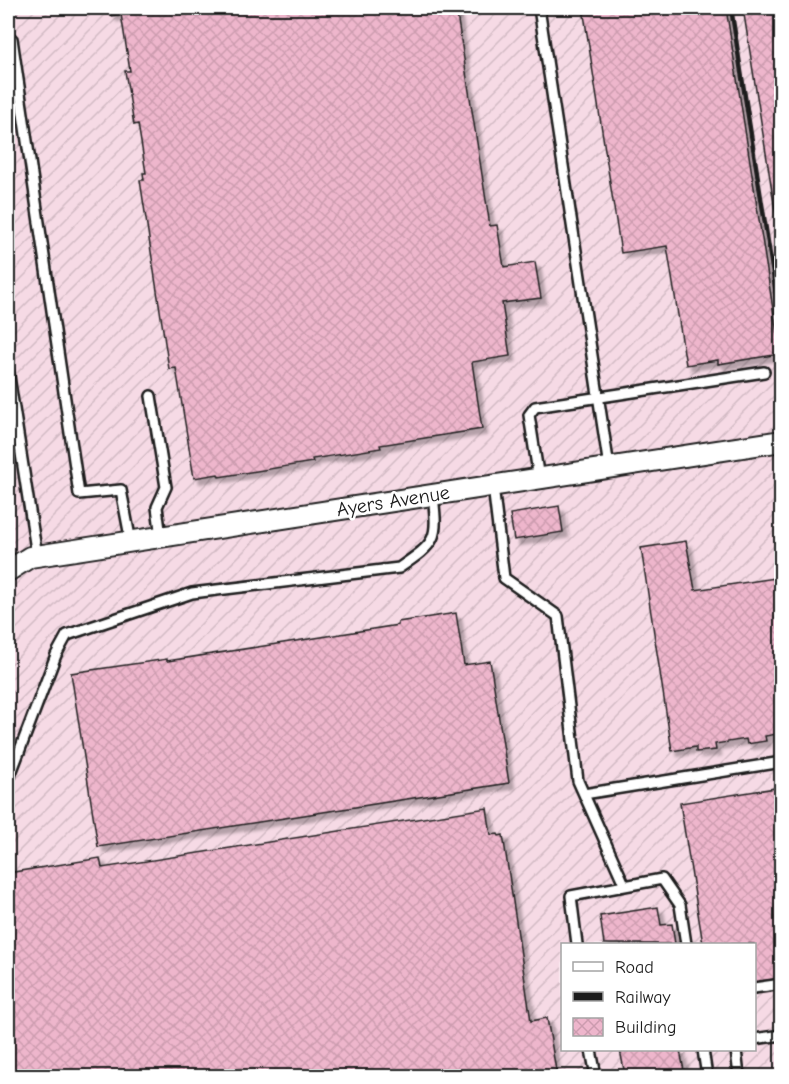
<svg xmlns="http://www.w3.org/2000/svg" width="789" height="1084" viewBox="0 0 789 1084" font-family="'Comic Neue',sans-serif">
	<defs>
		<pattern id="industrial-furrows" width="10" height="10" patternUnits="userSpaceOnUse" patternTransform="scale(1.5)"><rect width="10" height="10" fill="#f6dae5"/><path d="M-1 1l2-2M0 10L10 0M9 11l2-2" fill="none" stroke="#d2bac4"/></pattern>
		<pattern id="building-cross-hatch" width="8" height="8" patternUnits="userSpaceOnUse" patternTransform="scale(1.5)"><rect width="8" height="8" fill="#eeb6cc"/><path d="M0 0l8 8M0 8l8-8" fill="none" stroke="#cc9caf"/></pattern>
		<filter id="shadow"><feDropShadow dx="5.5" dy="5.5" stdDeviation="1.5" flood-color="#0004"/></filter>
	</defs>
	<rect width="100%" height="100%" fill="#fae9f0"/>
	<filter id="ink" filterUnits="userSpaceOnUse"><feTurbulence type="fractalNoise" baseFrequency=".0167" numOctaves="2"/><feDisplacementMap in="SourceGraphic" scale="12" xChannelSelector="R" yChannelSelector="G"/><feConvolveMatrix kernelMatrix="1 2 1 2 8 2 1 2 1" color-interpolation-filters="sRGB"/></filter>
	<g filter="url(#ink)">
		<!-- industrial -->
		<path fill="url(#industrial-furrows)" fill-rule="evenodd" d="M8,8H781V1076H8ZM562,944H754V1050H562Z"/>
		<!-- building -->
		<path fill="url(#building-cross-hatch)" stroke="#1c1c1c" stroke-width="1.5" filter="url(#shadow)" d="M110,8H456L490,226L497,225L504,267L535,262L541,298L502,303L510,356L472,362L482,429L380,445L381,448L312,459L313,462L219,477L218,474L194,478L176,368L169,369L140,180H144L143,173H146L138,124L134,125L125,71H130L121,14L111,16Z
			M583,8H726L780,354L718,364V360L686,365L667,246L621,253Z
			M743,8H782V254Z
			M559,506L563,532L514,540L510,514Z
			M686,541L695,590L782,577V733L765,736L766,741L747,744L746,739L715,744L716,750L696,752V747L672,751L641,548Z
			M456,613L464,665L490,661L509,783L98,847L71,673L167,659V661L398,625V622Z
			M782,787V978L754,982V944H703L680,803Z
			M487,808L491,835L498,834L499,836L503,835L531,1021L547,1018L557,1076H8V873L100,858L102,868Z
			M658,907L661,925L672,924L675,944H604L600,916Z
			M620,1050H680L685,1076H614L618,1071L624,1070Z"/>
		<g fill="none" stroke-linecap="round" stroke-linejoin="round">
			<!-- lane casing -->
			<g stroke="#1c1c1c" stroke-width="14">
				<path id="lane" d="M539,8L609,467
					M12,39L79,494L121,490L131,542
					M8,370L37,556
					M151,396L166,487L157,507L161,537
					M539,479L529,415L535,407L764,372
					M493,486L504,578L558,616L578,781L625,886
					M8,781L56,655L67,635L192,593L399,568C437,542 438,540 433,495
					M584,794L782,762
					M577,944L571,896L662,879L680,905L686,944
					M754,988L782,984
					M754,1039L782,1035
					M591,1050L596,1076
					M703,1050L707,1076
					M736,1050L739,1076"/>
			</g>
			<!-- street casing -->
			<g stroke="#1c1c1c" stroke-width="24">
				<path id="street" d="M8,571L30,557L782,441"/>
			</g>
			<!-- lane -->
			<use href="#lane" stroke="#fff" stroke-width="9"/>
			<!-- street -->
			<use href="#street" stroke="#fff" stroke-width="20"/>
			<!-- rail -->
			<path stroke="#1c1c1c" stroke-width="4.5" d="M731,8L782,331"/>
		</g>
	</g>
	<g text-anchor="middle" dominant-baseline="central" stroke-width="5" stroke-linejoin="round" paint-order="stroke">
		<!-- street labels -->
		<g font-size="20" fill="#1c1c1c" stroke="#fff">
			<text transform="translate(393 501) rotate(-9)">Ayers Avenue</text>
		</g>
	</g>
	<!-- margin -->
	<rect width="789" height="1084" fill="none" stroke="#fff" stroke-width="30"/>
	<rect x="15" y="15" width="759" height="1054" fill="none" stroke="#1c1c1c" stroke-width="2" filter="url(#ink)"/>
	<!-- legend -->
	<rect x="561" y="943" width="195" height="108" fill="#ffffff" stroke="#a4a4a4" stroke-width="1.5"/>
	<rect x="573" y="962" width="30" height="9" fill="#ffffff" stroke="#a4a4a4" stroke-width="1.5"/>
	<text x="615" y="973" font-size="18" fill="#1c1c1c">Road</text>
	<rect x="573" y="992" width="30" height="9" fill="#1c1c1c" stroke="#a4a4a4" stroke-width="1.5"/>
	<text x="615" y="1003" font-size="18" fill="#1c1c1c">Railway</text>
	<rect x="573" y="1018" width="30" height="18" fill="url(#building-cross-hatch)" stroke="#a4a4a4" stroke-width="1.5"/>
	<text x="615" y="1033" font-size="18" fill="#1c1c1c">Building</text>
</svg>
